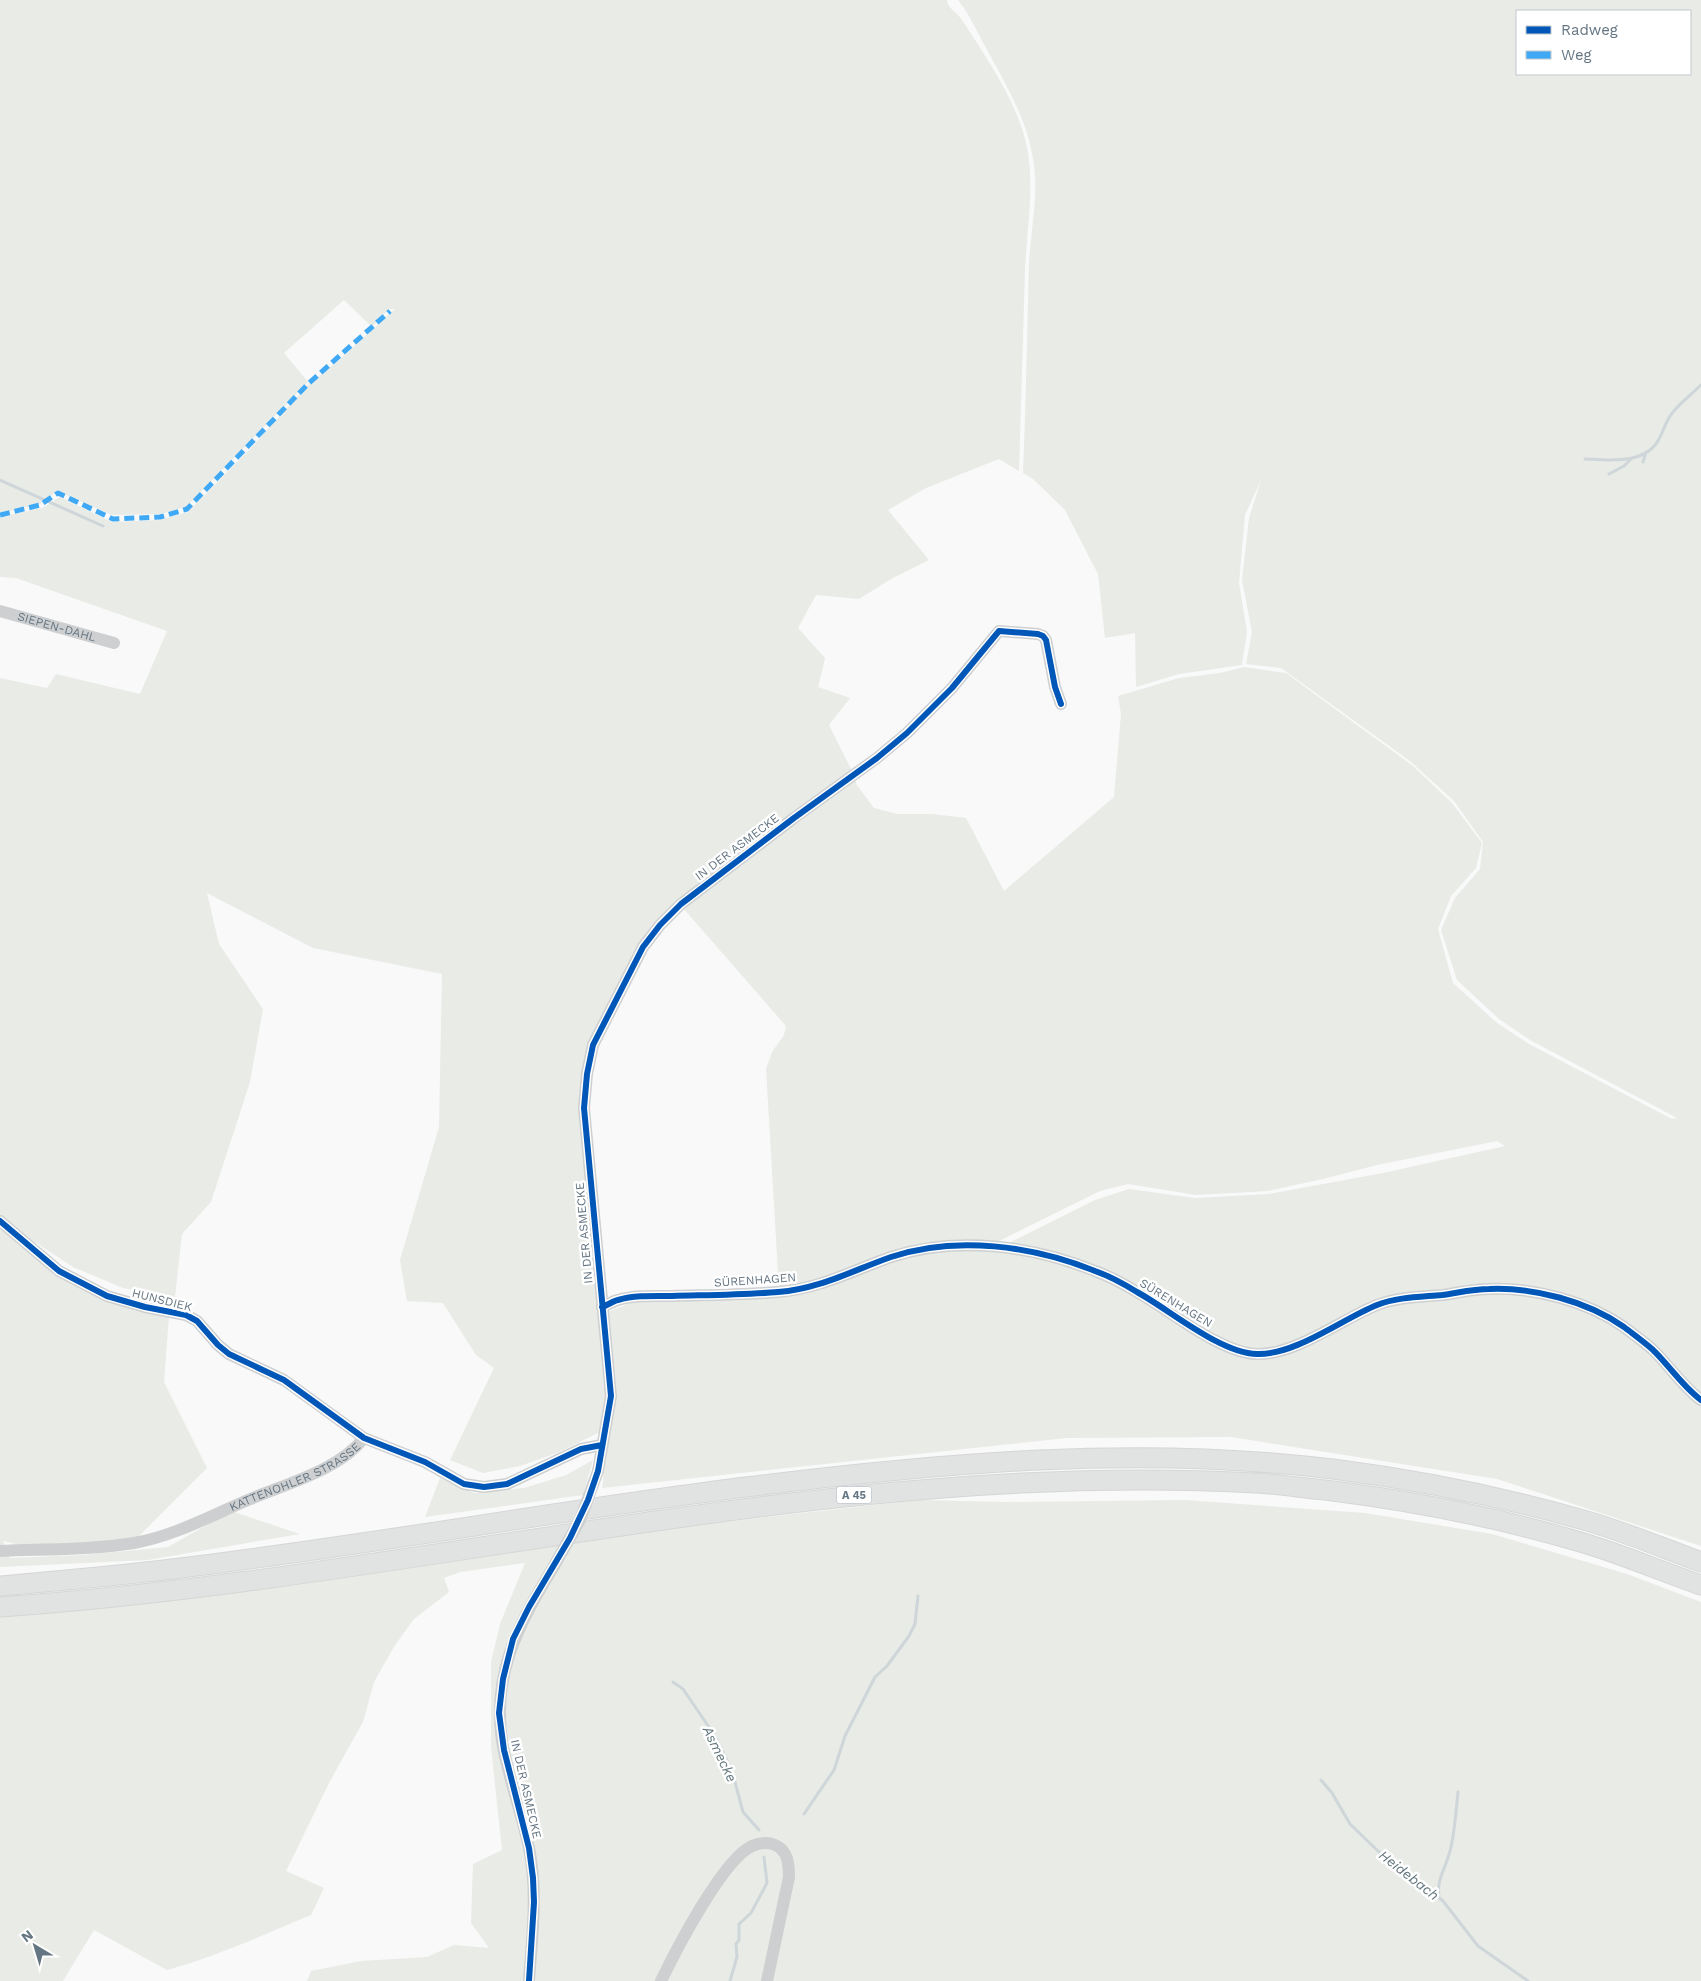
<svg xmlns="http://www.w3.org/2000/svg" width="1701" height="1981" viewBox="0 0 1701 1981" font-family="'Work Sans',sans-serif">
	<rect width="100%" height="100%" fill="#f9f9f9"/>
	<!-- green -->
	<path fill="#e8ebe6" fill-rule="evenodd" d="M0,0H947C948,9 958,13 962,20C984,54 1008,88 1021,126C1038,173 1027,222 1025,270C1023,337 1021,404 1019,471L999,459L926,488L888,510L929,560L891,579L859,599L816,595L798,628L825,658L818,687L850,698L829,725L853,773L658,923L583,1070L607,1396L602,1431L557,1453L520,1466L483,1473L450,1460L494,1368L476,1355L443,1303L407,1301L400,1260L439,1127L442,974L313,948L207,893L219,944L263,1009L250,1082L211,1202L182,1234L175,1297L123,1288L73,1267L6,1223L0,1217V678L47,688L56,674L140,694L167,631L16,578L0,577V517L42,508L60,497L112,522L159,520L188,512L248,451L309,384L338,361L395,309H389L372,327L344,300L284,353L308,382L186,507L160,514L112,515L57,491L40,504L0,513Z
		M958,0H1701V1546L1497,1479L1231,1437L1066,1438L602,1488L614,1395L607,1312L642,1299L780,1295L824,1285L893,1259L923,1251L947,1249H997L1095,1200L1129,1189L1195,1198L1268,1194L1383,1173L1505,1146L1497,1141L1377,1165L1323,1179L1268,1191L1196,1195L1128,1184L1100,1191L995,1243L921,1246L891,1255L822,1281L779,1290L766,1069L772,1052L784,1035L786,1026L683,908L734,866L856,778V784L874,808L897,814H932L966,818L1004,891L1114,797L1121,714L1118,696L1179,678L1220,673L1244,667L1286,673L1413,766L1452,803L1482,843L1476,868L1451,896L1438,929L1453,983L1497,1023L1529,1044L1672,1119L1677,1118L1530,1040L1499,1019L1457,980L1441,930L1455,898L1480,869L1483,842L1454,801L1410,761L1281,668L1246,664L1252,632L1242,580L1249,518L1261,480L1245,515L1239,583L1247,632L1242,665L1179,674L1136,687L1135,633L1105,638L1098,574L1065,510L1033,479L1023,473C1026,403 1027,333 1029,263C1031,228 1040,189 1032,153C1025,115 1003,80 985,46C976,30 970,15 958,0ZM1517,11H1690V74H1517Z
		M0,1225L54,1275L169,1316L164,1382L207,1468L138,1537L101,1542L29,1547L3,1541L10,1558L83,1555L168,1547L231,1511L300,1534L148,1560L0,1567Z
		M593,1460L583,1495L425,1517L440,1478L474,1493L524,1488L566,1475Z
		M919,1500L1006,1502L1185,1500L1365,1513L1492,1534L1627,1574L1701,1602V1981H307L311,1971L361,1961L427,1957L454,1945L489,1948L471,1923L473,1864L502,1850L491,1747V1662L500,1624L525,1563L460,1572L444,1578L449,1592L414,1619L395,1645L374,1682L363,1722L330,1781L286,1871L324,1888L311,1915C263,1935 217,1956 167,1970L94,1930L63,1981H0V1612L589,1537Z"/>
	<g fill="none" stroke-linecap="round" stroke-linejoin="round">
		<!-- stream -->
		<path stroke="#ced6d9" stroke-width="3" d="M1585,459C1608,460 1646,465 1659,439C1664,430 1666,420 1673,412C1681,402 1692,394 1701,385
			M1643,462L1646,452
			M1609,474L1624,466L1631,459
			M0,480L103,526
			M673,1682L683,1689L715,1736L732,1771L743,1812L759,1830
			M1321,1780L1332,1793L1350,1824L1378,1851L1417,1883L1428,1889L1443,1901L1478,1946L1528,1981
			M804,1814L834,1770L845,1736L875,1677L887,1666L909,1636L915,1624L918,1596
			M1439,1896C1436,1879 1448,1864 1451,1847C1455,1829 1456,1811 1458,1792
			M730,1981L737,1957L736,1944L739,1940V1924L751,1913L767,1883L764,1857"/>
		<!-- highway casing -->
		<g stroke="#d5d6d6" stroke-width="21">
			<path id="highway" d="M0,1586C57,1581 115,1576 172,1569C364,1546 554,1511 746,1487C941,1463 1137,1445 1333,1469C1418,1480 1504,1497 1587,1521C1625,1532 1663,1548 1701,1562
				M0,1607C420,1578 833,1459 1256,1483C1279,1484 1302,1488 1325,1490C1414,1501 1501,1518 1587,1544C1626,1556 1663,1572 1701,1585"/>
		</g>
		<!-- minor -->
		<g stroke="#cecfd0" stroke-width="12">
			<path id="s1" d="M0,611L114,643"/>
			<path d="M0,1221L59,1271L107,1296L145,1307L186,1315L197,1321L218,1345L229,1354L284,1380L364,1438L425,1462L464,1484L484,1487L507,1484L581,1449L602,1445"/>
			<path d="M602,1307C608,1305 613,1301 618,1300C635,1295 654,1296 672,1296C707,1295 743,1295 778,1292C819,1289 854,1270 891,1257C956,1235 1033,1246 1095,1271C1109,1276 1124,1284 1137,1292C1170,1310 1220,1353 1257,1354C1296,1355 1342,1319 1377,1305C1397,1297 1420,1297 1442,1295C1457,1293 1473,1289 1489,1289C1533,1287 1587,1301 1624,1327C1633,1334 1643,1341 1652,1349C1669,1365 1682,1386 1701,1400"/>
			<path d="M598,1471L611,1396L584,1108L587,1074L593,1045L643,947L660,925L681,904L794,818L877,758L907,733L952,688L999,631L1038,634L1043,636L1046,640L1055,687L1061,704"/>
			<path id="s2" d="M0,1551C44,1549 90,1550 134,1543C174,1536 210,1516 248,1500C285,1484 338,1471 364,1438"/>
			<path d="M529,1981C532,1937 538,1892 529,1848C522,1816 511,1784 504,1752C489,1678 517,1627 554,1566"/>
			<path d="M661,1981C676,1950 723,1859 752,1846C759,1843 768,1842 775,1845C788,1850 789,1865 789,1877L767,1981"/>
		</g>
		<!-- highway -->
		<use href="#highway" stroke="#e1e2e2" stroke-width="19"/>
		<!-- minor-bridge -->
		<path stroke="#cecfd0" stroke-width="12" d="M554,1566L580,1520L598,1471"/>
		<!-- quiet -->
		<path stroke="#3fa9f5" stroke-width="5" stroke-dasharray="10 5" stroke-linecap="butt" d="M0,515L40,505L58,493L113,519L160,517L187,509L309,383L390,311"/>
		<!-- cycleway casing -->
		<g stroke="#fff" stroke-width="9">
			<path id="cycleway" d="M0,1221L59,1271L107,1296L145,1307L186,1315L197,1321L218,1345L229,1354L284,1380L364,1438L425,1462L464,1484L484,1487L507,1484L581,1449L602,1445
				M602,1307C608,1305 613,1301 618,1300C635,1295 654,1296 672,1296C707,1295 743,1295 778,1292C819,1289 854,1270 891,1257C956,1235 1033,1246 1095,1271C1109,1276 1124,1284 1137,1292C1170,1310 1220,1353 1257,1354C1296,1355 1342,1319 1377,1305C1397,1297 1420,1297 1442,1295C1457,1293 1473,1289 1489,1289C1533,1287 1587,1301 1624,1327C1633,1334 1643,1341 1652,1349C1669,1365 1682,1386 1701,1400
				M529,1981L534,1902L533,1878L529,1848L504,1750L499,1713L503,1679L513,1639L529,1607L570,1538L588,1500L598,1471L611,1396L584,1108L587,1074L593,1045L643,947L660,925L681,904L794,818L877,758L907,733L952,688L999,631L1038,634L1043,636L1046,640L1055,687L1061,704"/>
		</g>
		<!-- cycleway -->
		<use href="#cycleway" stroke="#0057b8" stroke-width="6"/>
	</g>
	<g text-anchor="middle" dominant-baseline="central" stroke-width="5" stroke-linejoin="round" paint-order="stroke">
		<!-- shield labels -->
		<rect fill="#fff" stroke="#939fa8" stroke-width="1" x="836.5" y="1486.5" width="35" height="17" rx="4"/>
		<g font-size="11" font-weight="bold" fill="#657683">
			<text x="854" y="1495">A 45</text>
		</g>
		<!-- street labels -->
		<g font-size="12" fill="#657683" stroke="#fff">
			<text stroke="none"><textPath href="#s1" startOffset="59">SIEPEN-DAHL</textPath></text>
			<text transform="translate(737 847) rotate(-37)">IN DER ASMECKE</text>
			<text transform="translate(584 1233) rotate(-95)">IN DER ASMECKE</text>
			<text transform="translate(755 1280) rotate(-4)">SÜRENHAGEN</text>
			<text transform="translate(162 1300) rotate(14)">HUNSDIEK</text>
			<text transform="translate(1176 1303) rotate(31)">SÜRENHAGEN</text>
			<text stroke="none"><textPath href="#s2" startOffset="309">KATTENOHLER STRASSE</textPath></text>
			<text transform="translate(526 1789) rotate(77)">IN DER ASMECKE</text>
		</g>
		<!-- water labels -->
		<g font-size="14" font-style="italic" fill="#60757c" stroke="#fff">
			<text transform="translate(720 1754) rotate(64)">Asmecke</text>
			<text transform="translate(1409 1875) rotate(38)">Heidebach</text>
		</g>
	</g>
	<!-- legend -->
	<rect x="1516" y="10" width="175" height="65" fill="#ffffff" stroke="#c1c8cd"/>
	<rect x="1526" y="26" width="25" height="8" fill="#0057b8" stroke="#c1c8cd"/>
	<text x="1561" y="35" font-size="15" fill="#657683">Radweg</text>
	<rect x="1526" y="51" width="25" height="8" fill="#3fa9f5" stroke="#c1c8cd"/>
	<text x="1561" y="60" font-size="15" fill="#657683">Weg</text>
	<!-- north arrow -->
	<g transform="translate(35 1946) rotate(322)" stroke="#ffffff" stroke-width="4" paint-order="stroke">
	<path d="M0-4L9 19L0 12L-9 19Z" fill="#657683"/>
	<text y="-8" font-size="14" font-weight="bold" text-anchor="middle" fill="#657683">N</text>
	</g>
</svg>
